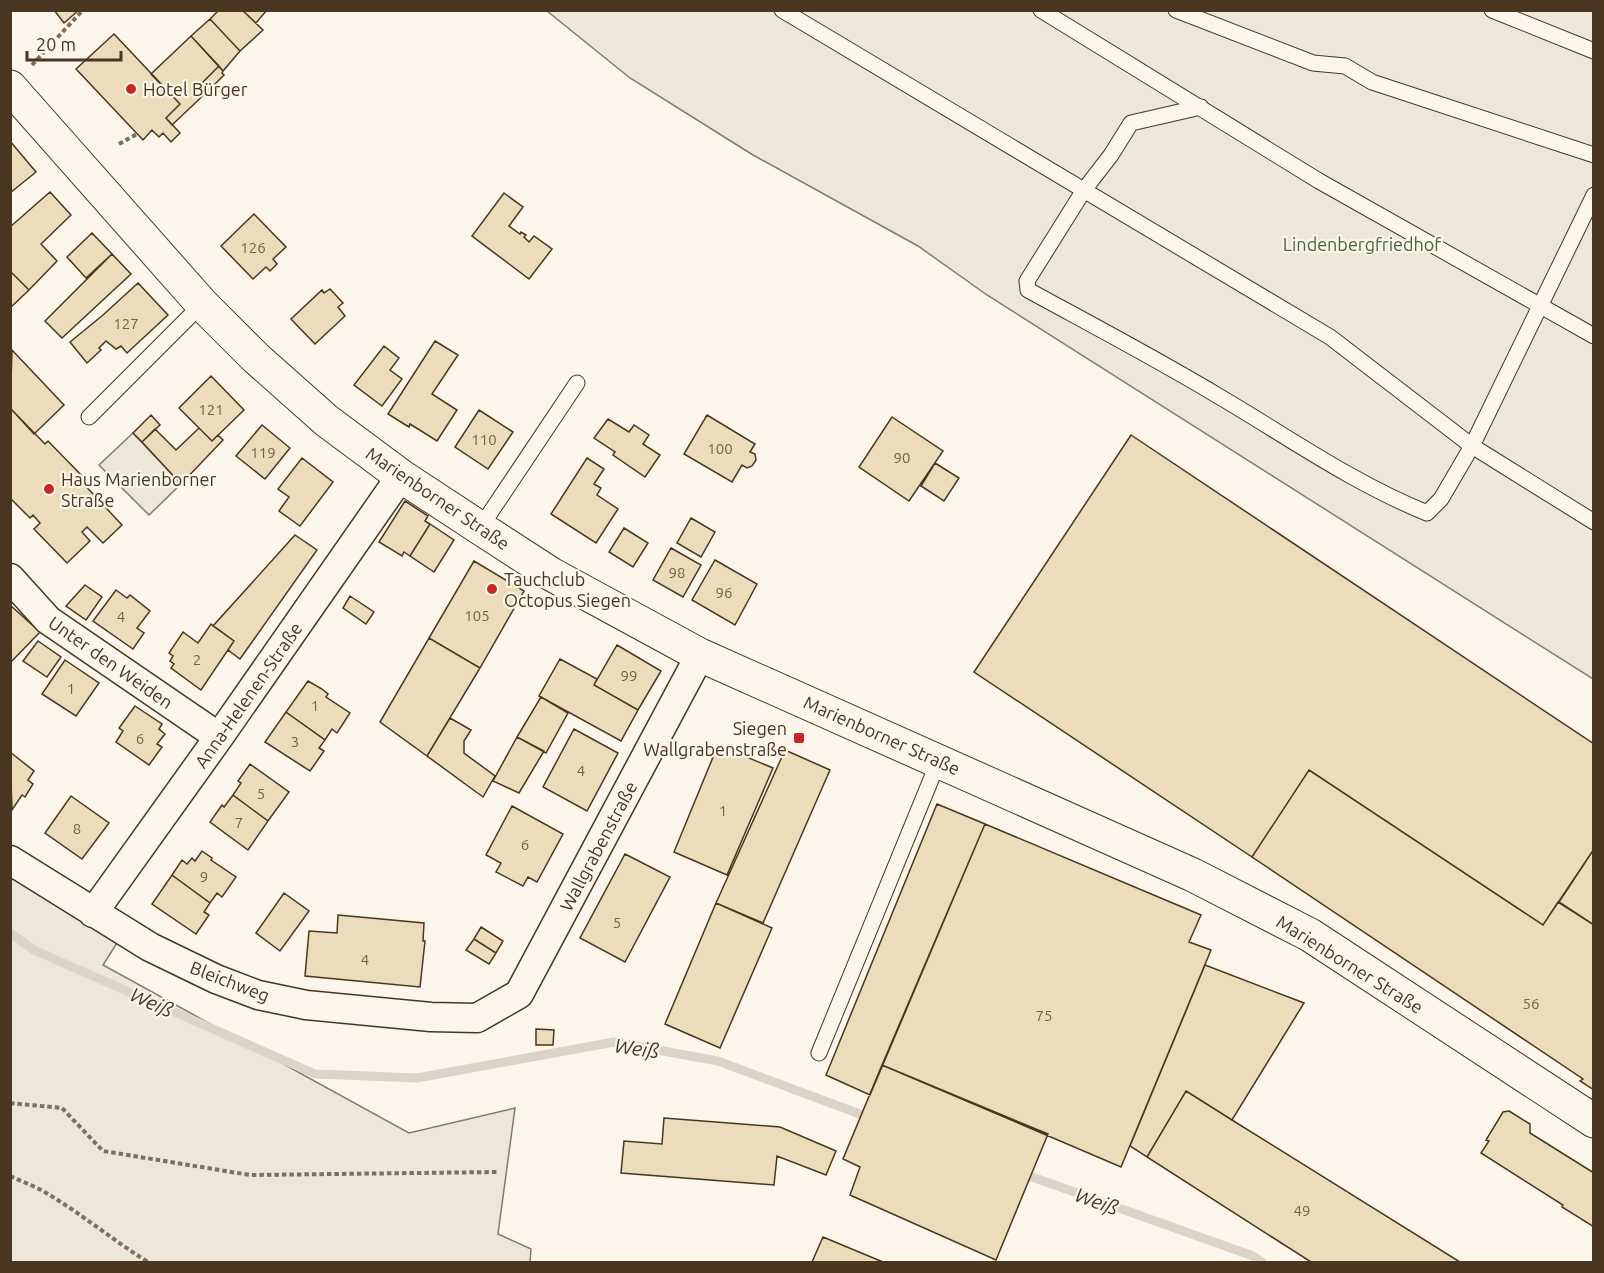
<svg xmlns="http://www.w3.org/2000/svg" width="1604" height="1273" viewBox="0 0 1604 1273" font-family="Ubuntu,sans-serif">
	<rect width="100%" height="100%" fill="#fbf6e9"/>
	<!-- green -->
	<path fill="#ede6d9" stroke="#887966" stroke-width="1.5" d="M547,11H1593V679L987,295L918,246L753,155L630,78Z
		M10,874L117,943L103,965L409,1133L515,1108L498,1234L531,1249L530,1262H11Z"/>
	<!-- parking -->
	<path fill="#ede7d9" stroke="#887966" stroke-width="1.5" d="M133,433L181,484L149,515L99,465Z"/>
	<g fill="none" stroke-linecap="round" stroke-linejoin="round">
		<!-- stream -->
		<path stroke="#dcd4c6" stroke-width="9" d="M10,933L34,950L315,1074L417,1078L614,1042L718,1061L873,1119
			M1021,1173L1253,1256L1262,1262"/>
	</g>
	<!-- building -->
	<path fill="#ecdcbc" stroke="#4a3520" stroke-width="1.5" d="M54,10H79L64,23Z
		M219,10H242L263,30L240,51L210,19Z
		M242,10H267L256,23Z
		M210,19L240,51L223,71L191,36Z
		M114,34L180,104L166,118L180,133L171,142L163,133L159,137L152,130L143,140L76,69Z
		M191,36L219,66L202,83L209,90L172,125L166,118L180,104L151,74Z
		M219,66L223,71L222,73L224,75L209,90L202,83Z
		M10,141L36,172L10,193Z
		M50,192L71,215L41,244L57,261L29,290L10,271V227Z
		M504,193L523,207L509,226L520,234L521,232L526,235L524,237L529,242L534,236L552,249L529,279L472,236Z
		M254,214L286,247L273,259L277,264L270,271L266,267L253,279L221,246Z
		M92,233L112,254L86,278L67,257Z
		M112,254L131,274L62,338L45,321Z
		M10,271L29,290L10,308Z
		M138,283L168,315L127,353L121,346L116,349L106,341L99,348L101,350L87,363L70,342L103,315Z
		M330,289L343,303L338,307L345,316L315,344L291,319L322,290L324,293Z
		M435,341L458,355L432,394L457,410L437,441L410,424L409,427L388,414Z
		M384,346L399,358L390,370L402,379L382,406L354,385Z
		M12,350L64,405L34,434L12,410L10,412Z
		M211,376L244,410L212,441L179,408Z
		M12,410L45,444L48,441L84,478L81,481L122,525L103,543L87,527L82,532L90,541L67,563L34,529L40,523L33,515L30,518L10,498V412Z
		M479,410L513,432L488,469L455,447Z
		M151,415L160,425L142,442L133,433Z
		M707,415L755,444L750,452L755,454L756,460L752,466L747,468L742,465L732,482L684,454Z
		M892,417L943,451L909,501L859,467Z
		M608,419L629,432L634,425L649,435L643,444L660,455L645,477L613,455L615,452L594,438Z
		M262,425L290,448L265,479L236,456Z
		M199,428L212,441L218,435L223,440L181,484L142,442L155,429L176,450Z
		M1131,435L1594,744V849L1543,925L1309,770L1252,857L974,672Z
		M302,458L333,482L300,526L279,511L289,497L278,489Z
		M587,458L604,469L594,484L601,488L597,495L618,509L596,543L551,514Z
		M935,463L959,478L944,501L921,486Z
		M405,501L428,516L425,521L430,524L410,556L404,552L402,556L379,542Z
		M691,518L715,532L701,557L677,543Z
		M430,524L454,540L434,572L410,556Z
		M624,528L648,543L633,567L609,552Z
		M295,535L317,550L240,659L228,650L234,641L213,626Z
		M671,548L701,565L683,597L653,580Z
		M715,560L757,584L735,625L692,600Z
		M474,561L524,591L480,668L429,638Z
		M85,585L102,597L86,620L66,606Z
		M116,590L127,598L130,595L150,611L137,628L144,633L133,649L93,621Z
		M350,596L374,612L366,624L343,608Z
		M10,605L40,632L10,663Z
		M211,624L234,641L201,690L171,668L174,664L170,661L173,656L169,653L183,632L198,643Z
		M429,638L480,668L427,756L380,722Z
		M38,641L61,657L47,677L23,661Z
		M617,645L661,671L638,710L594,685Z
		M560,659L597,679L594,685L638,710L621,741L539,696Z
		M65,660L99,683L76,716L42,694Z
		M308,681L322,689L328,694L326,697L350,713L337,733L332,729L325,740L286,712Z
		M541,697L568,713L546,753L517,737Z
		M135,706L162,724L159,729L165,734L157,744L162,747L149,765L116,742L123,731L119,728Z
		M286,712L325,740L319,748L324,751L310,771L265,742Z
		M450,718L471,730L464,741V753L495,776L483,797L427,756Z
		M574,729L618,753L587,811L543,787Z
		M517,737L544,751L519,793L493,781Z
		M718,745L773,768L727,875L674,852Z
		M785,750L830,770L763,923L716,903Z
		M10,752L34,771L28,780L33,784L25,797L22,795L12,810Z
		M250,764L289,792L268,821L233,795L241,783L238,781Z
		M1309,770L1543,925L1558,902L1594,925V1090L1580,1081L1583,1079L1252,857Z
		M233,795L268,821L248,850L210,822L222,805L224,807Z
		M71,796L109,823L82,859L45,833Z
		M937,804L985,824L870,1095L826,1075Z
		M512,806L563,834L537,882L528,877L523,886L496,872L501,863L486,855Z
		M985,824L1201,915L1189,942L1211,950L1121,1167L882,1065Z
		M1594,849V925L1559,902Z
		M202,851L212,858L211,860L236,877L222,897L217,893L210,903L172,875L182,860L187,864L192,858L195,861Z
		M625,854L670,877L625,962L580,938Z
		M172,875L210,903L204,912L209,915L196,934L152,904Z
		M284,893L309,911L280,951L256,933Z
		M716,903L772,928L720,1048L665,1024Z
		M338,915L424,923L423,941H425L420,987L305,976L309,931L337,933Z
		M481,927L503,941L496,953L474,939Z
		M474,939L496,953L489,964L466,950Z
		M1205,965L1304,1003L1232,1120L1186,1091L1147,1157L1130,1146Z
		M536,1029L554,1030L553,1045H536Z
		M882,1065L1048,1134L996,1260L850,1195L860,1167L843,1159Z
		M1186,1091L1232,1120L1460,1262H1311L1147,1157Z
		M1509,1111L1530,1124V1133L1594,1173V1227L1562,1207L1563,1205L1481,1153L1489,1141L1486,1140L1503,1112Z
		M664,1118L780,1127L836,1151L826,1175L777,1156L774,1185L621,1173L624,1141L662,1144Z
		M823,1237L883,1262H812Z"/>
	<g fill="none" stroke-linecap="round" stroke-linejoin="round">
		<!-- lane casing -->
		<g stroke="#4a3520" stroke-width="17">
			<path id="lane" d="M782,10L1330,337L1472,446L1594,522
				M1041,10L1319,181L1594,336
				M1176,10L1313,63L1345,66L1372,82L1594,155
				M1492,10L1594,51
				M1201,107L1131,123L1111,155L1084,190L1027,281L1028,290C1092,325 1157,359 1220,397C1288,437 1353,483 1427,513L1441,499L1472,446L1594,195
				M89,417L202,304
				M480,528L577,383
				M819,1053L939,760"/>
		</g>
		<!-- street casing -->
		<g stroke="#4a3520" stroke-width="31">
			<path id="street" d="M10,578L48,620L219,737
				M10,860L150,947L216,979L258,995L306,1005L431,1017L477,1018L519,994L700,655
				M93,913L219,737L401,476"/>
		</g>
		<!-- secondary casing -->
		<g stroke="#4a3520" stroke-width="35">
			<path id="secondary" d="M10,87L202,304L256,358L327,421L401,476L480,528L551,574L700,655L1193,875L1310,935L1594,1121"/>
		</g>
		<!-- path -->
		<path stroke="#7f6f5c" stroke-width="4" stroke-dasharray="4.5 3" stroke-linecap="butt" d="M32,65L83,10
			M119,144L137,134
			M10,1103L62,1108L103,1151L250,1175L498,1172
			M10,1176C23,1182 37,1187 48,1194C83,1215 114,1241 148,1262"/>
		<!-- lane -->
		<use href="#lane" stroke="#fbf6e9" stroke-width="15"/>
		<!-- street -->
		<use href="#street" stroke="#fbf6e9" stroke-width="28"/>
		<!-- secondary -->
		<use href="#secondary" stroke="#fbf6e9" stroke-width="33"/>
	</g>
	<!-- markers -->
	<g fill="#c62828" stroke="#fbf6e9" stroke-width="2">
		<circle cx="131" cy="89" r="6"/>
		<circle cx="49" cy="489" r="6"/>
		<circle cx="492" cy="589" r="6"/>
		<rect x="793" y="732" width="12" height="12" rx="3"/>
	</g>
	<g text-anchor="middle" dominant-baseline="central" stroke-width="4.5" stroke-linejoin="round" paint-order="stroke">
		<!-- number labels -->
		<g font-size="15" fill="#725f47">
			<text x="253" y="247">126</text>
			<text x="126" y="323">127</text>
			<text x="211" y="409">121</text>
			<text x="484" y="439">110</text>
			<text x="720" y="448">100</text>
			<text x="263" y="452">119</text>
			<text x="902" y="457">90</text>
			<text x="677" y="572">98</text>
			<text x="724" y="592">96</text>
			<text x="477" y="615">105</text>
			<text x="121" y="616">4</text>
			<text x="197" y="659">2</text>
			<text x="629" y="675">99</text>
			<text x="71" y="688">1</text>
			<text x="315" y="705">1</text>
			<text x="140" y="738">6</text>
			<text x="295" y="741">3</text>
			<text x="581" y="770">4</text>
			<text x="261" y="793">5</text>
			<text x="723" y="810">1</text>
			<text x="239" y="822">7</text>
			<text x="77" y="828">8</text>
			<text x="525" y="844">6</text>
			<text x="204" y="876">9</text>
			<text x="617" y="922">5</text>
			<text x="365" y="959">4</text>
			<text x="1531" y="1003">56</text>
			<text x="1044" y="1015">75</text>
			<text x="1302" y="1210">49</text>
		</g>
		<!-- poi labels -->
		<g font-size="18" fill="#4a3520" stroke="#fbf6e9" text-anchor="start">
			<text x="143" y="89">Hotel Bürger</text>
			<text x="61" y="479">Haus Marienborner<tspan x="61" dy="21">Straße</tspan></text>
			<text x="504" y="579">Tauchclub<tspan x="504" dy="21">Octopus Siegen</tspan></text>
			<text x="787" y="728" text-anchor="end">Siegen<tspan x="787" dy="21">Wallgrabenstraße</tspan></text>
		</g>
		<!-- park labels -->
		<g font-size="18" fill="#436837" stroke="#fbf6e9">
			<text x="1362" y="244">Lindenbergfriedhof</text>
		</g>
		<!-- street labels -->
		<g font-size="18" fill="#4a3520" stroke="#fbf6e9">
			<text transform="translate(438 498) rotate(34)">Marienborner Straße</text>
			<text transform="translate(111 662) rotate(35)">Unter den Weiden</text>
			<text transform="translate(248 695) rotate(-55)">Anna-Helenen-Straße</text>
			<text transform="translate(882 735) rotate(24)">Marienborner Straße</text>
			<text transform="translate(598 846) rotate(-62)">Wallgrabenstraße</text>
			<text transform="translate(1350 964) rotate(32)">Marienborner Straße</text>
			<text transform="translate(230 981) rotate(21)">Bleichweg</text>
		</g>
		<!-- water labels -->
		<g font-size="20" font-style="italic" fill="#4a3520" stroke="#fbf6e9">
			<text transform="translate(152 1002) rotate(24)">Weiß</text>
			<text transform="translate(637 1048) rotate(8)">Weiß</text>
			<text transform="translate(1097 1201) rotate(20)">Weiß</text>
		</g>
	</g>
	<!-- border -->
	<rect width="1604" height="1273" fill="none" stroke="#4a3520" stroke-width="24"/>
	<!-- scale -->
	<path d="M27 51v9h94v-9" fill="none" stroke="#4a3520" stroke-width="3"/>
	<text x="36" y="51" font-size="18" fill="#4a3520" stroke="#fbf6e9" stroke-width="4.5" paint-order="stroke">20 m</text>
</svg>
